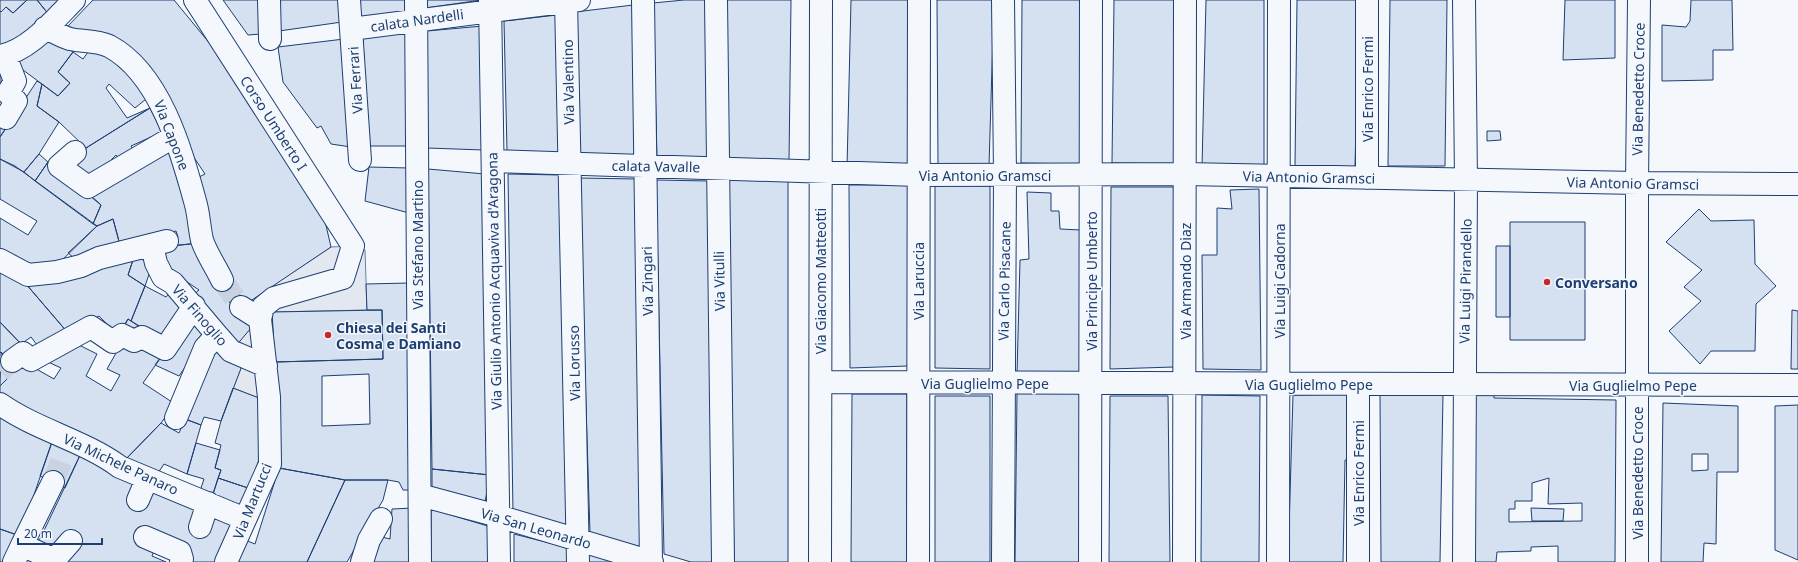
<svg xmlns="http://www.w3.org/2000/svg" width="1798" height="562" viewBox="0 0 1798 562" font-family="'Noto Sans',sans-serif">
	<rect width="100%" height="100%" fill="#f4f7fb"/>
	<!-- parking -->
	<path fill="#e3e8f0" stroke="#687fa3" d="M353,246L365,250L367,310L272,312L277,394L264,400L233,388L243,363L235,347L236,310L331,247Z"/>
	<!-- building -->
	<path fill="#d5e0f0" stroke="#1d3f73" fill-rule="evenodd" d="M0,0H27L13,13L6,7L1,12L0,11Z
		M27,0H37L50,16L0,50V11L1,12L6,7L13,13Z
		M37,0H58L61,3L50,16Z
		M93,0H174L211,45L325,221L331,247L246,304L227,276L206,228L195,179L205,174L189,150L168,100L95,36L67,27Z
		M223,0H260L261,34L248,35Z
		M278,0H340L342,22L279,31Z
		M359,0H407V12L360,19Z
		M425,0H482L425,8Z
		M684,0H706L709,157L657,158L653,3Z
		M726,0H791L789,162L729,161Z
		M851,0H911V168H847Z
		M937,0H994L989,166L938,165Z
		M1022,0H1084L1082,164L1021,163Z
		M1114,0H1174L1175,164L1112,163Z
		M1206,0H1264V169L1202,167Z
		M1297,0H1359L1355,167L1295,166Z
		M1390,0H1447L1445,166H1388Z
		M1565,0H1615V58L1563,60Z
		M1691,0H1732L1733,50H1713V80L1662,81V25L1686,27L1690,21Z
		M633,5L638,155L578,154L575,12Z
		M557,15L560,153L507,151L504,21Z
		M483,26L484,150L427,148V31Z
		M406,32V146H368L363,37Z
		M49,35L73,52L58,72L70,83L58,96L15,64Z
		M344,39L351,147L331,144L321,126L317,128L283,82L278,47Z
		M94,44L151,95L135,108L109,84L106,88L127,118L150,108L86,148L59,122L37,106L42,84L58,96L70,83L58,72L73,52L83,59Z
		M0,71L10,76L0,92Z
		M37,81L42,84L37,106L59,122L39,154L24,172L0,159V137Z
		M150,108L162,132L131,146L135,153L121,162L116,155L88,183L68,167L86,148Z
		M0,117L11,121L0,137Z
		M1487,131H1500L1501,140L1487,141Z
		M170,149L199,243L171,246L178,237L176,231L120,245L113,219L97,226L93,224L101,205L88,193Z
		M39,154L48,162L35,181L24,172Z
		M0,159L15,166L97,226L56,266L30,269L0,252V218L28,235L37,221L0,199Z
		M48,162L101,205L93,224L35,181Z
		M369,167L409,168V213L365,201Z
		M428,169L485,174L490,475L432,469Z
		M508,174L561,175L567,529L513,514Z
		M579,178L637,179L643,548L590,534Z
		M729,179H788V562H734Z
		M656,180L710,181L715,562H691L664,554Z
		M849,185H908V366L850,368Z
		M935,185L990,186V369L935,368Z
		M1111,187H1175L1174,367L1110,369Z
		M1259,189L1261,370L1203,369L1202,255H1217V208L1232,209L1230,190Z
		M1027,192L1051,193V211H1059L1060,229L1081,230L1083,375L1017,374L1020,260L1029,259Z
		M1699,209L1711,221L1754,220L1755,264L1776,286L1756,304L1755,351H1711L1700,364L1669,331L1701,301L1684,287L1702,270L1666,242Z
		M113,219L120,245L80,263L68,253L97,226Z
		M1510,222H1585V340H1510Z
		M199,243L216,285L251,328L235,347L192,296L199,290L159,263L171,246Z
		M1496,246H1510V317H1496Z
		M134,257L153,263L145,286L128,275Z
		M134,257L128,275L145,286L131,321L128,319L118,335L99,316L68,333L26,284Z
		M0,267L26,284L68,333L37,345L31,337L21,344L0,322Z
		M227,276L246,304L236,310L216,285Z
		M409,283L411,490H403L399,482L388,480H345L279,468L275,362L383,359L382,310H367L366,284ZM369,374L370,424L322,426V376Z
		M145,286L166,297L170,292L188,310L168,343L131,321Z
		M382,310L383,359L275,362L272,312Z
		M1792,310L1798,311V369H1791Z
		M191,314L208,334L179,376L155,365Z
		M128,319L131,321L144,330L122,331Z
		M0,322L21,344L8,359L0,352Z
		M124,339L164,353L143,383L175,404L161,423L125,460L0,394V386L20,366L27,370L31,366L54,379L61,368L46,361L73,342L97,354L86,376L111,391L120,375L107,369Z
		M213,348L243,363L221,421L204,417L201,425L185,419Z
		M1,352L8,359L20,366L0,386Z
		M233,388L264,400L263,442L255,475L248,488L218,478L221,470L215,468L221,445L215,443L221,421Z
		M1017,392L1082,393L1079,562H1015Z
		M852,394H907V562H851Z
		M1353,394L1352,460H1345L1343,562H1288L1293,395Z
		M1380,394H1443L1440,562H1381Z
		M1471,394L1494,395V398L1616,400L1615,562H1558V546L1531,547V551L1497,552L1496,562H1471ZM1549,478L1548,504L1582,503V521L1509,522V509H1515V501H1532V483Z
		M1202,395L1260,396L1259,562H1201Z
		M935,396H990V562H935Z
		M1110,396H1168L1170,562H1109Z
		M1663,403L1738,406V472H1717L1716,544L1704,543L1703,562H1661ZM1692,454H1708V470L1692,471Z
		M1798,405V560L1775,550V406Z
		M0,408L53,439L20,536L0,529Z
		M185,419L201,425L187,474L164,464L158,473L125,460L161,423L179,433Z
		M53,439L82,451L65,488L40,476Z
		M196,443L220,450L215,468L221,470L212,497L200,491L204,479L187,474Z
		M82,451L149,489L235,521L218,562H185L156,546L152,556L166,562H66L59,550L39,541Z
		M279,468L345,480L307,562H236L245,540L255,544Z
		M432,469L490,475L485,502L432,491Z
		M218,478L248,488L240,508L212,497Z
		M345,480H388L383,500L347,562H307Z
		M413,508V562H367L374,535L390,539L392,509Z
		M1531,508L1564,509L1563,521H1532Z
		M431,509L491,527L492,562H431Z
		M0,529L20,536L9,562H0Z
		M514,534L569,548V562H514Z
		M588,554L619,562H588Z"/>
	<g fill="none" stroke-linecap="round" stroke-linejoin="round">
		<!-- street-tunnel -->
		<path stroke="#c9d2e0" stroke-width="22" stroke-dasharray="22 11" stroke-linecap="butt" d="M222,280L241,307
			M0,371L12,361
			M53,482L68,445"/>
		<!-- street casing -->
		<g stroke="#1d3f73" stroke-width="24">
			<path id="street" d="M195,0L353,246L343,278L274,298L263,307L260,319L269,397L270,464L226,562
				M269,0L270,39
				M349,0L360,160
				M416,0L420,562
				M490,0L499,562
				M566,0L578,562
				M643,0L651,562
				M716,0L723,562
				M1367,0V178
				M45,28C53,31 62,37 70,39C84,42 96,40 109,46C160,73 181,150 195,201C199,214 199,227 202,240C206,253 216,267 222,280
				M351,29L579,0
				M5,55L15,81L8,93L16,101L6,118
				M0,56C29,51 54,20 74,0
				M75,152L59,166L88,187L175,136
				M493,161L918,175L1185,174L1637,183L1798,184
				M152,246L156,263L163,277L173,283L217,335L231,351L266,366
				M0,260L28,275L57,272L81,266L99,258L167,241
				M241,307L260,319
				M12,361L23,353L31,360L91,327L113,342L122,335L134,341L142,337L165,349L194,306
				M821,382L1798,385
				M0,404C37,430 83,440 120,467L245,519
				M176,418L205,348L217,335
				M53,482L22,545L48,557H57L71,541
				M420,495L498,516L652,562
				M138,500L147,479
				M200,527L208,503
				M145,537L180,552L182,559L181,562
				M14,562L22,545
				M362,562L369,540L381,519
				M820,562L821,0
				M918,562L919,0
				M1003,562L1005,174L1003,0
				M1090,562L1091,0
				M1184,562L1185,0
				M1278,562L1279,0
				M1358,562V384
				M1464,562L1466,180L1464,0
				M1637,562V183L1639,0"/>
		</g>
		<!-- street -->
		<use href="#street" stroke="#f4f7fb" stroke-width="22"/>
	</g>
	<!-- markers -->
	<g fill="#c62828" stroke="#f4f7fb" stroke-width="1.5">
		<circle cx="1547" cy="282" r="4"/>
		<circle cx="328" cy="335" r="4"/>
	</g>
	<g text-anchor="middle" dominant-baseline="central" stroke-width="3" stroke-linejoin="round" paint-order="stroke">
		<!-- street labels -->
		<g font-size="14" fill="#1d3f73" stroke="#f4f7fb">
			<text transform="translate(417 20) rotate(-8)">calata Nardelli</text>
			<text transform="translate(355 80) rotate(-94)">Via Ferrari</text>
			<text transform="translate(568 82) rotate(-91)">Via Valentino</text>
			<text transform="translate(1367 89) rotate(-90)">Via Enrico Fermi</text>
			<text transform="translate(1638 89) rotate(-89)">Via Benedetto Croce</text>
			<text transform="translate(274 123) rotate(57)">Corso Umberto I</text>
			<text transform="translate(172 135) rotate(69)">Via Capone</text>
			<text transform="translate(656 166) rotate(1)">calata Vavalle</text>
			<text x="985" y="175">Via Antonio Gramsci</text>
			<text transform="translate(1309 177) rotate(1)">Via Antonio Gramsci</text>
			<text transform="translate(1633 183) rotate(1)">Via Antonio Gramsci</text>
			<text transform="translate(417 245) rotate(-90)">Via Stefano Martino</text>
			<text transform="translate(494 281) rotate(-91)">Via Giulio Antonio Acquaviva d'Aragona</text>
			<text transform="translate(647 281) rotate(-91)">Via Zingari</text>
			<text transform="translate(719 281) rotate(-91)">Via Vitulli</text>
			<text transform="translate(820 281) rotate(-90)">Via Giacomo Matteotti</text>
			<text transform="translate(918 281) rotate(-90)">Via Laruccia</text>
			<text transform="translate(1004 281) rotate(-89)">Via Carlo Pisacane</text>
			<text transform="translate(1091 281) rotate(-90)">Via Principe Umberto</text>
			<text transform="translate(1185 281) rotate(-90)">Via Armando Diaz</text>
			<text transform="translate(1279 281) rotate(-90)">Via Luigi Cadorna</text>
			<text transform="translate(1465 281) rotate(-89)">Via Luigi Pirandello</text>
			<text transform="translate(200 315) rotate(49)">Via Finoglio</text>
			<text transform="translate(574 363) rotate(-91)">Via Lorusso</text>
			<text x="985" y="383">Via Guglielmo Pepe</text>
			<text x="1309" y="384">Via Guglielmo Pepe</text>
			<text x="1633" y="385">Via Guglielmo Pepe</text>
			<text transform="translate(121 464) rotate(25)">Via Michele Panaro</text>
			<text transform="translate(1358 473) rotate(-90)">Via Enrico Fermi</text>
			<text transform="translate(1637 473) rotate(-90)">Via Benedetto Croce</text>
			<text transform="translate(252 501) rotate(-68)">Via Martucci</text>
			<text transform="translate(536 528) rotate(16)">Via San Leonardo</text>
		</g>
		<!-- poi labels -->
		<g font-size="14" font-weight="bold" fill="#1d3f73" stroke="#f4f7fb" text-anchor="start">
			<text x="1555" y="282">Conversano</text>
			<text x="336" y="327">Chiesa dei Santi<tspan x="336" dy="16">Cosma e Damiano</tspan></text>
		</g>
	</g>
	<!-- scale -->
	<path d="M18 538v6h84v-6" fill="none" stroke="#1d3f73" stroke-width="2"/>
	<text x="24" y="538" font-size="12" fill="#1d3f73" stroke="#f4f7fb" stroke-width="3" paint-order="stroke">20 m</text>
</svg>
